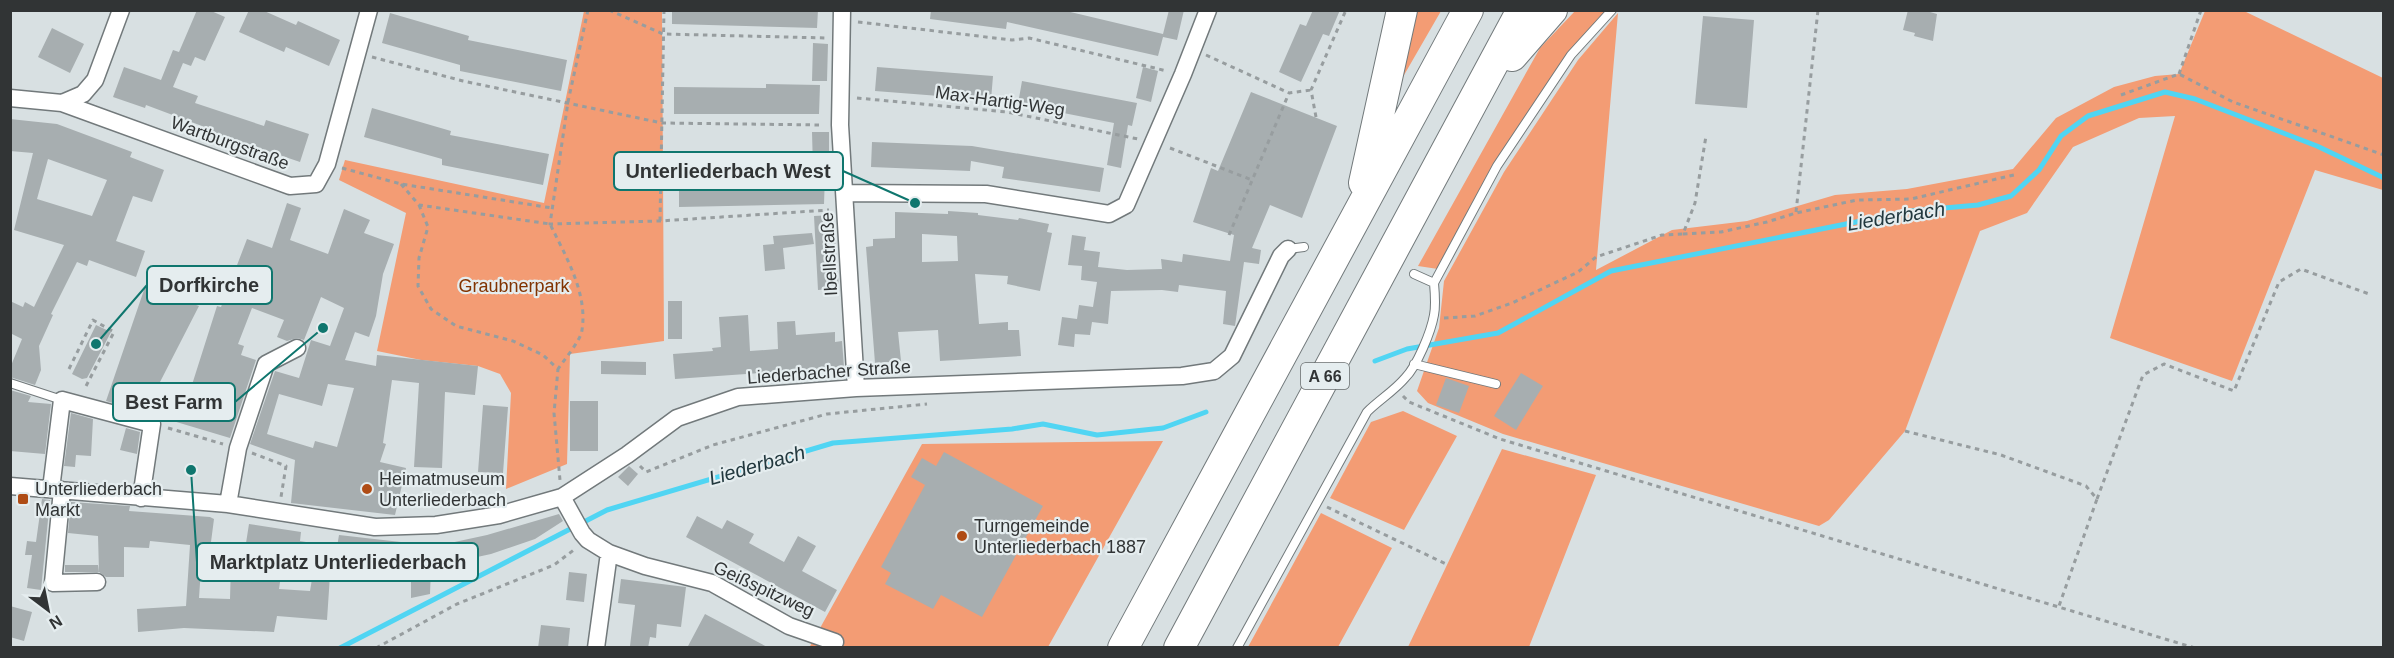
<svg xmlns="http://www.w3.org/2000/svg" width="2394" height="658" viewBox="0 0 2394 658" font-family="Helvetica,sans-serif">
	<rect width="100%" height="100%" fill="#d8e0e2"/>
	<!-- green -->
	<path fill="#f39c74" d="M584,11H662L664,341L570,354L567,464L506,489L511,393L500,374L478,366L421,360L377,351L406,213L339,180L345,160L544,203Z
		M1413,11H1441L1396,89Z
		M1575,11H1612L1571,55L1497,166L1438,269L1418,266L1540,48Z
		M2205,11H2244L2383,78V190L2315,170L2232,381L2110,338L2175,116L2139,118L2073,147L2027,213L1980,231L1905,431L1829,520L1819,526L1503,434L1428,403L1417,391L1439,328L1444,281L1504,172L1578,60L1618,13L1596,270L1672,230L1747,221L1835,195L1907,189L2013,169L2056,118L2114,87L2155,76L2179,74Z
		M1403,411L1457,436L1404,530L1330,498L1371,422Z
		M1163,441L1048,647L809,648L922,444Z
		M1502,449L1596,475L1529,647H1408Z
		M1321,513L1392,548L1338,647H1248Z"/>
	<g fill="none" stroke-linecap="round" stroke-linejoin="round">
		<!-- stream -->
		<path stroke="#50d5f3" stroke-width="5" d="M1375,361L1407,349L1498,333L1611,271L1911,211L1978,205L2011,196L2039,170L2061,136L2088,116L2165,92L2195,99L2317,146L2384,178
			M340,648L607,510L833,443L1012,429L1043,424L1097,435L1163,428L1206,412"/>
	</g>
	<!-- building -->
	<path fill="#a7aeb0" fill-rule="evenodd" d="M197,10H209L225,17L205,61L195,57L191,66L183,63L173,87L198,96L195,103L264,126L266,120L309,134L300,162L256,147L255,151L208,136L210,129L146,105L145,108L113,97L124,67L161,80L173,50L179,52Z
		M249,10H262L296,25L298,21L340,40L329,66L286,47L284,52L239,32Z
		M672,10H818L817,28L672,24Z
		M931,10H1062L1163,34L1169,10H1184L1177,40L1163,37L1158,56L1007,22L1006,29L930,19Z
		M1313,10H1340L1329,36L1323,34L1301,82L1279,72L1300,24L1306,26Z
		M1908,10H1923L1937,14L1933,41L1914,36L1915,33L1903,30Z
		M390,13L469,36L468,40L567,60L561,91L460,71V65L382,43Z
		M1703,16L1754,20L1747,108L1695,104Z
		M52,28L84,44L70,73L38,57Z
		M813,43L828,44L827,81H812Z
		M877,67L993,76L991,100L875,91Z
		M1143,67L1158,71L1151,102L1136,98Z
		M1022,81L1137,103L1132,126L1128,125L1121,168L1107,165L1114,123L1018,104Z
		M766,84L820,85L819,114H674V87L766,88Z
		M1251,92L1337,126L1302,218L1270,205L1252,248L1261,250L1259,264L1244,262L1235,326L1223,324L1226,291L1179,285L1178,292L1162,290L1111,291L1108,324L1092,322L1090,335L1075,334L1074,347L1058,345L1062,317L1077,319L1079,305L1093,307L1097,282L1081,280L1082,266L1068,265L1072,235L1086,237L1084,250L1100,252L1098,267L1127,270L1162,269L1161,259L1182,262L1183,254L1230,261L1234,235L1193,222L1211,168L1218,171Z
		M372,108L451,131L450,135L549,154L543,185L442,165V159L364,137Z
		M10,119L57,124L132,152L130,157L164,170L152,202L133,196L116,241L145,251L136,277L89,260L87,266L77,262L51,314L53,315L39,346L41,370L35,385L10,377V368L22,339L10,333V301L23,307L25,302L34,307L64,245L14,230L33,153L10,151ZM48,159L107,180L92,216L37,199Z
		M812,132H829V169H813Z
		M872,142L972,146L1104,168L1100,192L1002,178L1004,167L971,161L970,171L871,167Z
		M770,175H825L824,204L679,207V180H770Z
		M287,203L301,208L290,240L328,254L344,209L370,220L364,233L394,244L383,274L376,316L369,337L355,332L345,360L376,366L377,355L478,366L475,395L445,392L442,468L414,467L419,383L392,380L383,443L386,444L380,462L406,468L395,515L291,503L295,460L250,444L275,371L299,378L311,340L330,346L344,308L321,297L304,340L297,338L287,341L277,337L284,320L252,308L238,344L244,346L241,355L256,360L230,438L106,401L145,287L199,306L160,382L190,391L217,306L221,307L247,239L272,248ZM328,384L354,388L337,447L315,441L313,448L267,434L279,394L322,406Z
		M948,211L978,213V215L1018,220L1019,218L1049,224L1047,232L1052,233L1040,291L1007,284L1008,276L975,274L979,324L1008,322V330H1019L1021,356L940,361L938,330L898,332L901,361L875,363L866,247L873,246V239L895,238V212L948,214ZM922,234L957,236L958,261L922,262Z
		M833,215L839,288L818,290L814,216Z
		M812,233L814,244L783,248L785,269L765,271L763,245L774,244L773,236Z
		M668,301H682V339H668Z
		M748,315L750,351L778,349L777,322L795,321L796,335L835,332V342L842,341L844,367L675,379L673,354L713,351L712,348L721,347L719,317Z
		M96,325L111,332L87,378L82,379L72,374Z
		M601,361L646,362V375L601,374Z
		M1521,373L1543,386L1516,430L1494,416Z
		M1446,378L1469,386L1459,413L1436,405Z
		M10,390L31,396L28,402L51,404L45,454L10,451Z
		M570,401H598V451H570Z
		M483,405L508,407L503,473L478,472Z
		M71,413L93,419L91,456L76,455L75,467L64,466Z
		M126,428L140,432L137,454L120,450Z
		M944,452L1043,506L982,617L941,595L933,609L885,584L891,573L881,567L925,485L911,477L922,458L936,466Z
		M629,466L638,474L628,486L618,477Z
		M42,499L50,500L41,590L27,588L32,555H25L27,541L36,542Z
		M71,502L130,506L129,511L210,517L214,519L211,542L246,543L249,524L301,532L300,541L337,547L339,535L436,546L487,535L559,514L563,521L535,539L491,554L431,567L430,594L411,598V570L373,566L374,563L336,559L337,550L333,576L330,575L327,620L277,616L274,632L184,628L138,632L137,609L186,606L190,545L150,541L149,548L124,547V577H106L99,572L98,536L68,533ZM283,562L314,567L310,591L279,589ZM231,563L230,599L199,598L201,568L205,569V565Z
		M697,516L722,529L727,520L754,534L749,543L784,562L798,536L816,546L802,571L837,590L825,612L686,537Z
		M65,565H98L99,572H65Z
		M569,572L587,574L584,602L566,600Z
		M621,579L686,587L681,627L657,624L656,638L650,637L648,648L630,646L635,605L618,603Z
		M10,606L32,612L24,641L10,637Z
		M705,614L769,648H687Z
		M541,625L570,628L568,648H538Z"/>
	<g fill="none" stroke-linecap="round" stroke-linejoin="round">
		<!-- service casing -->
		<g stroke="#72797b" stroke-width="10">
			<path id="service" d="M1288,249L1304,247
				M1434,283L1497,166L1571,55L1612,10
				M1414,364L1496,384
				M10,383L62,400
				M1237,648L1367,412C1379,400 1394,391 1405,378C1417,366 1431,332 1434,315C1436,305 1435,294 1434,283L1414,274"/>
		</g>
		<!-- minor casing -->
		<g stroke="#72797b" stroke-width="19">
			<path id="minor" d="M842,10L840,125L856,388
				M10,98L62,103L290,186L316,184L327,164L369,10
				M62,103L83,94L95,80L121,10
				M845,193L986,194L1109,214L1126,205L1183,74L1208,10
				M10,486L228,504L375,527L436,525L499,515L562,497L627,455L677,418L738,397L856,388L1182,376L1214,371L1232,356L1281,256L1288,249
				M51,489L62,400L152,424L141,498
				M62,490L53,583L97,582
				M562,497L582,533L588,540L609,553L645,566L712,583L789,626L835,642
				M228,504L238,448L266,364L297,348
				M596,648L609,553"/>
		</g>
		<!-- motorway casing -->
		<g stroke="#72797b" stroke-width="32">
			<path id="motorway" d="M1512,56L1552,10
				M1364,183L1402,10
				M1123,648L1468,10
				M1179,648L1522,10"/>
		</g>
		<!-- path -->
		<path stroke="#979d9f" stroke-width="3" stroke-dasharray="4.5 4.5" stroke-linecap="butt" d="M588,10L568,102L550,224L660,221L829,210
			M609,10L663,34L827,38
			M858,22L1012,40L1029,38L1167,71
			M1206,55L1289,93
			M372,57L463,81L662,123L823,125
			M2179,74L2201,10
			M2121,95L2179,74L2233,102L2384,155
			M857,98L1007,112L1138,139
			M1316,117L1311,90L1346,10
			M1170,148L1252,180
			M342,168L401,184L552,208
			M401,184L419,205L550,224C565,255 588,293 582,330C581,340 564,360 558,369
			M419,205L428,227L419,258L418,286L431,309L456,326L513,341L543,355L558,369L554,413L560,480
			M1796,212L1818,10
			M660,221L664,10
			M1683,234L1721,232L1767,222L1796,213L1857,200L1911,199L2018,174
			M1229,235L1289,93L1311,90
			M1444,318L1475,316L1512,303L1578,272L1596,257L1662,235L1683,234L1695,203L1706,136
			M69,369L93,320L114,332L85,388
			M1403,396L1409,402L1500,439L2195,648
			M168,428L223,444
			M1905,431L2001,455L2086,486L2097,499L2059,606
			M252,453L286,466L281,497
			M640,466L646,472L713,445L827,414L927,404
			M2097,499L2143,375L2164,364L2234,391L2279,282L2301,269L2369,294
			M1327,507L1448,565
			M376,648L457,604L554,565L575,549"/>
		<!-- service -->
		<use href="#service" stroke="#fff" stroke-width="8"/>
		<!-- minor -->
		<use href="#minor" stroke="#fff" stroke-width="16"/>
		<!-- motorway -->
		<use href="#motorway" stroke="#fff" stroke-width="30"/>
	</g>
	<!-- markers -->
	<g fill="#af4c15" stroke="#e5edef" stroke-width="2">
		<circle cx="367" cy="489" r="6"/>
		<rect x="17" y="493" width="12" height="12" rx="3"/>
		<circle cx="962" cy="536" r="6"/>
	</g>
	<g text-anchor="middle" dominant-baseline="central" stroke-width="4.5" stroke-linejoin="round" paint-order="stroke">
		<!-- shield labels -->
		<rect fill="#e5edef" stroke="#676c6d" stroke-width="1.5" x="1301" y="363" width="48" height="26" rx="4.5"/>
		<g font-size="16" font-weight="bold" fill="#313435">
			<text x="1325" y="376">A 66</text>
		</g>
		<!-- street labels -->
		<g font-size="18" fill="#313435" stroke="#e5edef">
			<text transform="translate(1000 101) rotate(8)">Max-Hartig-Weg</text>
			<text transform="translate(230 143) rotate(20)">Wartburgstraße</text>
			<text transform="translate(829 254) rotate(-93)">Ibellstraße</text>
			<text transform="translate(829 372) rotate(-4)">Liederbacher Straße</text>
			<text transform="translate(764 589) rotate(25)">Geißspitzweg</text>
		</g>
		<!-- park labels -->
		<g font-size="18" fill="#813301" stroke="#e5edef">
			<text x="514" y="286">Graubnerpark</text>
		</g>
		<!-- poi labels -->
		<g font-size="18" fill="#313435" stroke="#e5edef" text-anchor="start">
			<text x="379" y="479">Heimatmuseum<tspan x="379" dy="21">Unterliederbach</tspan></text>
			<text x="35" y="489">Unterliederbach<tspan x="35" dy="21">Markt</tspan></text>
			<text x="974" y="526">Turngemeinde<tspan x="974" dy="21">Unterliederbach 1887</tspan></text>
		</g>
		<!-- water labels -->
		<g font-size="20" font-style="italic" fill="#22383e" stroke="#e5edef">
			<text transform="translate(1896 216) rotate(-9)">Liederbach</text>
			<text transform="translate(757 465) rotate(-16)">Liederbach</text>
		</g>
	</g>
	<!-- callouts -->
	<path fill="none" stroke="#0f766e" stroke-width="2" d="M915 203L843 171M96 344L147 285M323 328L235 402M191 470L197 562"/>
	<g fill="#0f766e" stroke="#e5edef" stroke-width="2">
		<circle cx="915" cy="203" r="6"/>
		<circle cx="96" cy="344" r="6"/>
		<circle cx="323" cy="328" r="6"/>
		<circle cx="191" cy="470" r="6"/>
	</g>
	<g fill="#e5edef" stroke="#0f766e" stroke-width="2">
		<rect x="614" y="152" width="229" height="38" rx="6"/>
		<rect x="147" y="266" width="125" height="38" rx="6"/>
		<rect x="113" y="383" width="122" height="38" rx="6"/>
		<rect x="197" y="543" width="281" height="38" rx="6"/>
	</g>
	<g font-size="20" text-anchor="middle" font-weight="bold" fill="#313435">
		<text x="728" y="178">Unterliederbach West</text>
		<text x="209" y="292">Dorfkirche</text>
		<text x="174" y="409">Best Farm</text>
		<text x="338" y="569">Marktplatz Unterliederbach</text>
	</g>
	<!-- border -->
	<rect width="2394" height="658" fill="none" stroke="#313435" stroke-width="24"/>
	<!-- north arrow -->
	<g transform="translate(48 610) rotate(148)" stroke="#e5edef" stroke-width="4.5" paint-order="stroke">
	<path d="M0-4.5L10 22L0 15L-10 22Z" fill="#313435"/>
	<text y="-9" font-size="16" font-weight="bold" text-anchor="middle" fill="#313435">N</text>
	</g>
</svg>
